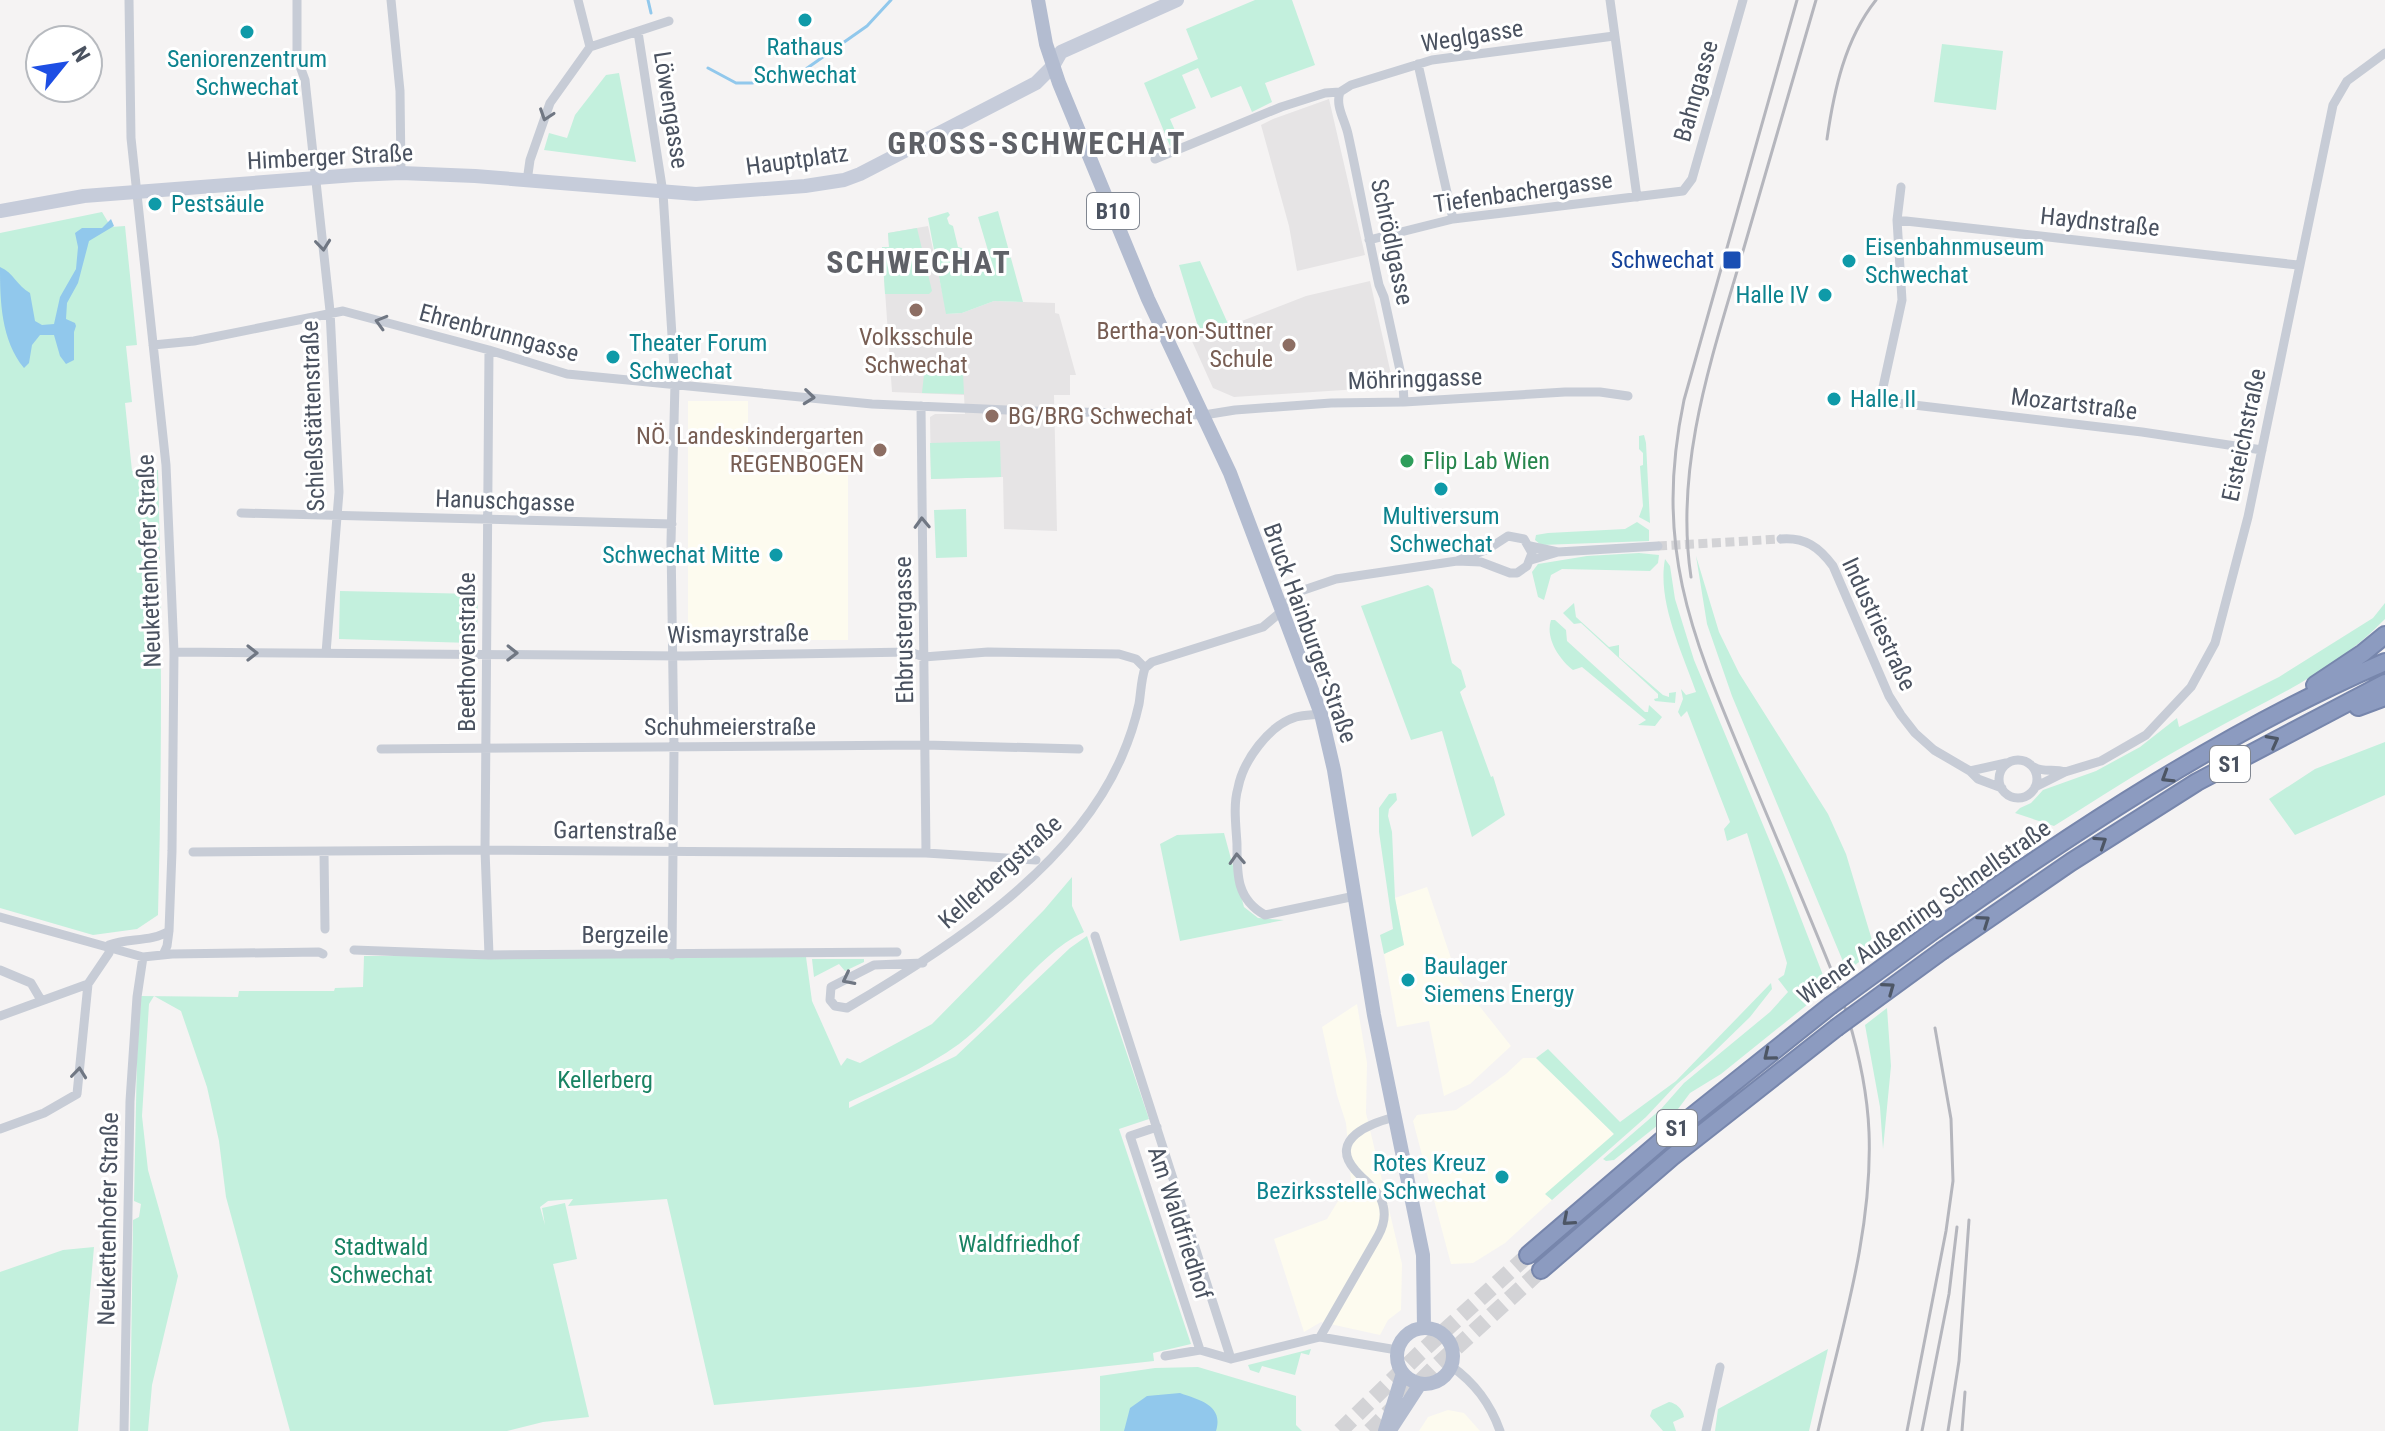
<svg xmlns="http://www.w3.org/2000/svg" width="2385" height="1431" viewBox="0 0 2385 1431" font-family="'Roboto Condensed',sans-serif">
	<rect width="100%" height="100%" fill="#f5f3f3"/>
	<!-- commercial -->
	<path fill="#fdfbef" d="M688,401H748V457H848V640H688Z
		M1427,887L1458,979L1511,1046L1470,1084L1444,1096L1429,1021L1397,1027L1384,954L1404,945L1395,898Z
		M1357,1004L1367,1063L1366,1113L1402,1264L1401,1310L1388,1320L1380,1335L1321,1322L1304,1332L1274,1239L1327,1219L1351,1180L1346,1123L1337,1095L1322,1027Z
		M1523,1058H1536L1614,1134L1546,1195L1552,1200L1505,1243L1473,1263L1451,1264L1413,1121L1417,1115L1456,1110L1506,1074Z
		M1448,1410L1464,1413L1480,1431H1419L1428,1417Z"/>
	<!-- education -->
	<path fill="#e6e4e5" d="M1329,99L1365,255L1297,271L1289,226L1261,125L1273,119Z
		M928,226L947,314L962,313L994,301L1055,303V313L1059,314L1076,375H1070V395H1054L1057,531L1004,529L1003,477L931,479L930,417L935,414H965L964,395L892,392L882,247H889L888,233Z
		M1370,281L1393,383L1391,387L1234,397L1213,388L1191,339L1202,333L1229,326L1306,296Z"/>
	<!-- green -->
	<path fill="#c3f0dd" d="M1255,0H1292L1315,65L1265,83L1272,102L1252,112L1241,86L1211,98L1198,68L1182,75L1196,108L1170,119L1180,142L1170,146L1144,83L1198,59L1186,29Z
		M1942,44L2003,51L1996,110L1934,102Z
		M619,73L636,162L544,150L549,133L567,138L575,115L606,75Z
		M998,211L1023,302L994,301L962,313L946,314L928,218L948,212L950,215L947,218L949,224L953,226L958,247L962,248L968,265L975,269L982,265L983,257L989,254L978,217Z
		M102,212L111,227L125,226L137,345L126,346L132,402L125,403L132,471L158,470C162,619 162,767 158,915L137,929L93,935L0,908V233Z
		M917,228L932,291L929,294H885L882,247H889L888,233Z
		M1200,261L1229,326L1200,333L1179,265Z
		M963,373L964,394L922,393L924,374Z
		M1644,435L1646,443L1650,523L1639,517L1643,506L1640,466L1643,465V453L1639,449V436Z
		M1000,441L1001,477L931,479L930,443Z
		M966,509L967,557L936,558L934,510Z
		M1637,522L1649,530V541L1541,545L1535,540L1536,535L1548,533L1625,529Z
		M1639,553L1659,555L1658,563L1650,571L1562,569L1551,575L1544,600L1538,597L1532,572L1538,564L1587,556Z
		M1696,556L1719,632L1739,673L1828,814L1846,854L1875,950L1847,971L1732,696L1707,624Z
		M1665,559L1670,566L1675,599L1694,660L1784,875L1828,988L1721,1074L1690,1093L1678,1109L1614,1160L1606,1161L1603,1159L1661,1109L1684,1083L1770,1012L1788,992L1778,979L1784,975L1787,963L1747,833L1727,841L1724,829L1730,822L1687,711L1681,717L1678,712L1683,699L1681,689L1686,695L1696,692C1682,651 1657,602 1665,559Z
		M1428,585L1433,589L1452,663L1461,670L1466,687L1460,692L1491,777L1493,776L1505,815L1472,837L1442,731L1411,740L1361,606Z
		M340,591L478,594L477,637L471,643L339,639Z
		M1574,603L1576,617L1609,647L1619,645V657L1663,695L1669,697V693L1676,692L1675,703L1655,701L1654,699L1658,698V694L1581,623L1574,624L1563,613Z
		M2385,603V619C2334,672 2269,699 2206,734C2154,762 2104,795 2054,826L2015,813L2020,808L2031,803L2043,790L2096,771L2140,747L2177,718L2179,727L2279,677L2373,618Z
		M1551,620H1555L1566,630L1567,641L1645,712H1648L1649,705L1662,717L1655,726L1638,725L1646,720L1582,667L1573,670C1559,659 1545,638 1551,620Z
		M2385,742V795L2295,835L2269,799L2315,769Z
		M1396,793L1397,800L1389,809L1388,816L1392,832L1395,898L1404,945L1384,954L1380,935L1393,929L1379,832V808L1389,794Z
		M1224,833L1244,907L1258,918L1284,920L1180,941L1160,844L1177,835Z
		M1072,877V906L1084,932C1036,955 1003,1011 959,1044C926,1068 886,1085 849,1102V1108L956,1056L1070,948L1087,936L1149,1119L1119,1129L1191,1344L1153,1353L1154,1361L918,1387L714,1405L667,1199L568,1206L573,1199L548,1201L540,1207L545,1225L542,1208L565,1203L577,1259L553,1264L589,1417L543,1422L507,1431H290L226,1197L219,1141L207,1087L181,1011L154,996L149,1004L142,1116L148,1170L178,1276L152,1385L148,1431H130L133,1220L139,1217L141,1204L134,1201L137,1057L141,996L238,997L239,991H334L335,988L363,987L364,956L806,957L812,1001L841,1066L847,1058L860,1063L932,1024L1044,910Z
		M812,959H864V962L845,971L839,964L814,977Z
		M1771,983L1772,989L1750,1017L1712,1054L1677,1084L1646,1117L1552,1200L1545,1194L1614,1134L1536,1058L1548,1049L1620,1122L1676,1081Z
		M1887,1008L1891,1066L1883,1149L1880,1107L1865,1025Z
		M94,1247L78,1431H0V1272L63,1250Z
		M1311,1349L1309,1355L1301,1353L1295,1375L1262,1366L1259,1373L1250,1370L1248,1365Z
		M1828,1349L1809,1431H1715L1718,1409Z
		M1198,1367L1296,1396V1425L1302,1431H1100V1376L1155,1368Z
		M1669,1402C1676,1403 1683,1409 1684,1417L1673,1422L1676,1431H1663L1650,1416L1652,1410Z"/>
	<!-- water -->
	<path fill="#91c8ec" d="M111,219L114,226L89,241L78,283L67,303L66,319L75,323L76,326L74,332V360L66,364L60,356L54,335H40L32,345L29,363L24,368C1,340 0,301 0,267C14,273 17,286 30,293L35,321L42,325L54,324L60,297L76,269L78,247L75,233L82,228H102Z
		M1180,1393C1199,1400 1224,1405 1216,1431H1124L1130,1408L1147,1396Z"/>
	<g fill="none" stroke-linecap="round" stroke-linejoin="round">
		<!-- stream -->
		<path stroke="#91c8ec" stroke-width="3" d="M648,0L651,13
			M708,68L736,83H752L803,71L867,26L891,0"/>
		<!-- street-tunnel -->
		<path stroke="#d3d3d6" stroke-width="9" stroke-dasharray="9 4.5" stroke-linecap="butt" d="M1658,546L1781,539"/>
		<!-- highway-tunnel -->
		<path stroke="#d3d3d6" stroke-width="16" stroke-dasharray="16 8" stroke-linecap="butt" d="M1340,1431L1420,1353L1528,1255
			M1370,1431L1434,1368L1541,1270"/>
		<!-- highway casing -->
		<g stroke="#7786ac" stroke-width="20">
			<path id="highway" d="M2315,685L2363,653L2385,635
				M2358,707L2385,697
				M1937,928C2076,830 2229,729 2385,662
				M1943,950L2071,862L2197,782L2385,683
				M1528,1255L1661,1141L1830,1006
				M1541,1270L1672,1157L1836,1028"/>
		</g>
		<!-- street -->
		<path stroke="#c7ccd6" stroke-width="9" d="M129,0L131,138L166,465L174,652L172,851L169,931L167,946L163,955
			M297,0V58L305,80L330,311L339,492L326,653
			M391,0L400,91L401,173
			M578,0L590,47
			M1610,0L1637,197
			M638,32L663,193L675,383L671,542L674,748L672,955
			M1418,64L1453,219
			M1340,92C1335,106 1345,120 1348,134C1359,184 1368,235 1379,285L1384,297L1403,384L1404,402
			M1340,92L1351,85L1432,60L1614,36
			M1155,159L1281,107L1325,93L1340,92
			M527,181L530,160L550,103L590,47L669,21
			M1901,187L1897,220L1902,300L1880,401L2142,432L2262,450
			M1897,220L2298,265
			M1369,240L1453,219L1683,191L1692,179L1743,0
			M153,345L194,341L343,311L489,350L567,374L872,404L1031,411
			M489,350L485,850L489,955
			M921,406L926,853
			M1036,411L1204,415L1235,410L1331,403L1404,402L1565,392H1600L1628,396
			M241,513L672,524
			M1781,539C1805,537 1819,547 1833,566L1889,696L1901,715L1915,733L1934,750L1970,771L1978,779L2002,788
			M1530,546L1558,552L1658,546
			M1531,560L1558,552
			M174,652L684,656L910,652L924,657L988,652L1119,654L1136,659L1145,668
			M1145,668L1152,662L1263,627L1283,610L1295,593L1336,579L1457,561L1481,562L1510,573H1517L1527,566L1532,553L1524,539L1508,536L1488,549L1457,561
			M1321,714C1313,715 1304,715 1296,717C1269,725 1243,761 1238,788C1233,805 1236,826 1237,844C1237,874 1236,899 1265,915L1355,896
			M381,749L925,745L1079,749
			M1999 779a19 19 0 1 1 38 0a19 19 0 1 1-38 0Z
			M2034,767C2044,773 2054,768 2065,772
			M1970,771L2006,763
			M2035,787L2065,772L2101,761L2146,735L2191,687L2215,643L2248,517L2333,105L2347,81L2385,53
			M193,852L485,850L926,853L1036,860
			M324,852L325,929
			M0,917L143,957L172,954L319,952L323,954
			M1095,936L1231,1359
			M109,945C128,938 152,942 169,931
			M354,950L489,955L897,952
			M923,963L874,965L831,987L830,1000L835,1006L847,1008C947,949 1074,868 1122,756C1129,740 1135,722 1139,704C1141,692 1141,680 1145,668
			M0,970L31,983L41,1000
			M0,1016L88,984L109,953V945
			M1157,1127L1130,1136L1200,1350
			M0,1129L44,1113L77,1094L88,984
			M1320,1337L1378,1236C1383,1227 1386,1216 1383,1205C1380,1191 1364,1181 1355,1170C1328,1139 1371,1123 1395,1117
			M1165,1356L1200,1350L1231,1359L1320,1337L1397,1350
			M1451,1366C1475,1383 1490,1403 1500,1431
			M124,1431L130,1101L137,997L143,957
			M1706,1431L1720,1367"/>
		<!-- secondary -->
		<path stroke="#c6ccda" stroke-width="14" d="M0,211L84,196L355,175L401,173L475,176L696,194L805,186L844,180L860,174L1036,83L1053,66L1061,52L1177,0"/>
		<!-- primary -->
		<path stroke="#b3bcd0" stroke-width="14" d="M1038,0L1046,44L1059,83L1148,299L1230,473L1321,714L1334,770L1374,1015L1423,1255L1424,1328
			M1397 1356a28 28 0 1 1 56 0a28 28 0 1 1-56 0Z
			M1392,1427L1420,1384
			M1385,1431L1403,1373"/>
		<!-- highway -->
		<use href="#highway" stroke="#8c9bc0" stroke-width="16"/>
		<!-- rail -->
		<path stroke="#b5b6bd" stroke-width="3" d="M1797,0L1684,400C1653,549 1692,636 1748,770C1778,841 1808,912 1837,984C1854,1032 1867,1081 1869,1132C1873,1233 1840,1334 1818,1431
			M1827,139C1834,90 1845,39 1876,0
			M1691,577C1674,465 1712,357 1743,251C1767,167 1792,84 1816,0
			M1907,1431L1946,1231L1953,1181L1951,1119L1935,1028
			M1922,1431L1949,1294L1957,1227
			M1948,1431L1959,1361L1969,1220
			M1962,1431L1965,1392"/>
		<!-- highway-bridge casing -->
		<g stroke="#7786ac" stroke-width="20" stroke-linecap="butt">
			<path id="highway-bridge" d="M1830,1006L1937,928
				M1836,1028L1943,950"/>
		</g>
		<!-- highway-bridge -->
		<use href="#highway-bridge" stroke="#8c9bc0" stroke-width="16"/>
	</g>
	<!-- one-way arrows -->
	<defs><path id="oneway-chevron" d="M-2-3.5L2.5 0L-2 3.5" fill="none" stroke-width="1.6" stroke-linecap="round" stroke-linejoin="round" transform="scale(2)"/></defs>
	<g stroke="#707783">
		<use href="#oneway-chevron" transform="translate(546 115) rotate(109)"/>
		<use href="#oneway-chevron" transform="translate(323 245) rotate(84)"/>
		<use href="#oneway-chevron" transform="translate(381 322) rotate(-164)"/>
		<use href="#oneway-chevron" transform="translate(809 397) rotate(6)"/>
		<use href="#oneway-chevron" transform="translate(922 523) rotate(-92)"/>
		<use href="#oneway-chevron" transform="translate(252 653)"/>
		<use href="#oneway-chevron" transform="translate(512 653) rotate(1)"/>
		<use href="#oneway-chevron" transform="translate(1237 859) rotate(-93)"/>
		<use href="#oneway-chevron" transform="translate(848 979) rotate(153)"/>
		<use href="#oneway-chevron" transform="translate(79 1073) rotate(-84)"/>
	</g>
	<g stroke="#4d5665">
		<use href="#oneway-chevron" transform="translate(2273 741) rotate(-28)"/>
		<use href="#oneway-chevron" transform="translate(2167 777) rotate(148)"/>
		<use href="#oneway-chevron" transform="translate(2101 842) rotate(-33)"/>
		<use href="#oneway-chevron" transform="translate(1984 921) rotate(-35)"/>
		<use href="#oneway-chevron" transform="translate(1889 988) rotate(-36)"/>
		<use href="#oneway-chevron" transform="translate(1769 1055) rotate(141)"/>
		<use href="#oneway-chevron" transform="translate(1568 1220) rotate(139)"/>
	</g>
	<!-- markers -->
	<g fill="#0f9aa8" stroke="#fff" stroke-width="3">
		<circle cx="805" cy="20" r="8"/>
		<circle cx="247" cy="32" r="8"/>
		<circle cx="155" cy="204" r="8"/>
		<circle cx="1849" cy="261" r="8"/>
		<circle cx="1825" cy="295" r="8"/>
		<circle cx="613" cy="357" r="8"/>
		<circle cx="1834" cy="399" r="8"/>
		<circle cx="1441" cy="489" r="8"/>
		<circle cx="776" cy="555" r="8"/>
		<circle cx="1408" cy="980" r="8"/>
		<circle cx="1502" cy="1177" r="8"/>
	</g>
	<rect fill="#1a4fb4" stroke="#fff" stroke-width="3" x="1722" y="250" width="20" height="20" rx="4"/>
	<g fill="#8d6e63" stroke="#fff" stroke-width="3">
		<circle cx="916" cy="310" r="8"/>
		<circle cx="1289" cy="345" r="8"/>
		<circle cx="992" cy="416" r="8"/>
		<circle cx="880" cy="450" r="8"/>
	</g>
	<circle fill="#2e9e5b" stroke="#fff" stroke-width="3" cx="1407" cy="461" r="8"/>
	<g text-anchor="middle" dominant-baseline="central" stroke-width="6" stroke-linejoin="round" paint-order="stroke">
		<!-- shield labels -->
		<g fill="#fff" stroke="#808690" stroke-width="2">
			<rect x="1087" y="193" width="52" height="36" rx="6"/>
			<rect x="2210" y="746" width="40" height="36" rx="6"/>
			<rect x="1657" y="1110" width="40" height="36" rx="6"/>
		</g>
		<g font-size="22" font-weight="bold" fill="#4a5260">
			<text x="1113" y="211">B10</text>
			<text x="2230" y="764">S1</text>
			<text x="1677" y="1128">S1</text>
		</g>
		<!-- street labels -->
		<g font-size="24" fill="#4a5260" stroke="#fff">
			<text transform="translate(1472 36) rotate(-9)">Weglgasse</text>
			<text transform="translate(1696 91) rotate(-74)">Bahngasse</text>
			<text transform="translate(671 110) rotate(81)">Löwengasse</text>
			<text transform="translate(330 157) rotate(-3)">Himberger Straße</text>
			<text transform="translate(797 160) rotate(-8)">Hauptplatz</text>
			<text transform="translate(1523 192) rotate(-8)">Tiefenbachergasse</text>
			<text transform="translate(2100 222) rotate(6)">Haydnstraße</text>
			<text transform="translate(1392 242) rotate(78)">Schrödlgasse</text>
			<text transform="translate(499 333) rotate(15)">Ehrenbrunngasse</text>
			<text transform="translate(1415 379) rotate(-2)">Möhringgasse</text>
			<text transform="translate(2074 404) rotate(7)">Mozartstraße</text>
			<text transform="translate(313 416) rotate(-92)">Schießstättenstraße</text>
			<text transform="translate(2244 435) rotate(-78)">Eisteichstraße</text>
			<text transform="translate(505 501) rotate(2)">Hanuschgasse</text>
			<text transform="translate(149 561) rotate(-92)">Neukettenhofer Straße</text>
			<text transform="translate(1879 624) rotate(65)">Industriestraße</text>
			<text transform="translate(904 630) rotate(-91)">Ehbrustergasse</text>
			<text transform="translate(1310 633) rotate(70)">Bruck Hainburger-Straße</text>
			<text transform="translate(738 634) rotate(-1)">Wismayrstraße</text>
			<text transform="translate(467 652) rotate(-90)">Beethovenstraße</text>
			<text x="730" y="727">Schuhmeierstraße</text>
			<text transform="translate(615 831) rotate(1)">Gartenstraße</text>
			<text transform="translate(1000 872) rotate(-42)">Kellerbergstraße</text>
			<text transform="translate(1924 912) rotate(-35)">Wiener Außenring Schnellstraße</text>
			<text x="625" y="935">Bergzeile</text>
			<text transform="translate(108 1219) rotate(-89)">Neukettenhofer Straße</text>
			<text transform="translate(1180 1223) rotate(72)">Am Waldfriedhof</text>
		</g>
		<!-- culture labels -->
		<g font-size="24" fill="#0d838f" stroke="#fff" text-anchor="start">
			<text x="805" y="47" text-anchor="middle">Rathaus<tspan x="805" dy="28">Schwechat</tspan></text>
			<text x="247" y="59" text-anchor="middle">Seniorenzentrum<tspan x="247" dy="28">Schwechat</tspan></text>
			<text x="171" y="204">Pestsäule</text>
			<text x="1865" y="247">Eisenbahnmuseum<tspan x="1865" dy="28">Schwechat</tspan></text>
			<text x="1809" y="295" text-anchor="end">Halle IV</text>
			<text x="629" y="343">Theater Forum<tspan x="629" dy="28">Schwechat</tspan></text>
			<text x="1850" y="399">Halle II</text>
			<text x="1441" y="516" text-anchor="middle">Multiversum<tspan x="1441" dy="28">Schwechat</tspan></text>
			<text x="760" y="555" text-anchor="end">Schwechat Mitte</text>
			<text x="1424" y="966">Baulager<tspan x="1424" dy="28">Siemens Energy</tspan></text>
			<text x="1486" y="1163" text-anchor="end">Rotes Kreuz<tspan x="1486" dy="28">Bezirksstelle Schwechat</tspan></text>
		</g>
		<!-- transit labels -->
		<g font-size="24" fill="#164399" stroke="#fff" text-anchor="end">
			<text x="1714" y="260">Schwechat</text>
		</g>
		<!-- education labels -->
		<g font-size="24" fill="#785e54" stroke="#fff" text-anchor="end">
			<text x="1273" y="331">Bertha-von-Suttner<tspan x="1273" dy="28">Schule</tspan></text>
			<text x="916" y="337" text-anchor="middle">Volksschule<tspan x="916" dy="28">Schwechat</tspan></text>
			<text x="1008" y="416" text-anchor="start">BG/BRG Schwechat</text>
			<text x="864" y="436">NÖ. Landeskindergarten<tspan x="864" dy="28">REGENBOGEN</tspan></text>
		</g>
		<!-- leisure labels -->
		<g font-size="24" fill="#27864d" stroke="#fff" text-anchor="start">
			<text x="1423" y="461">Flip Lab Wien</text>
		</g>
		<!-- park labels -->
		<g font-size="24" fill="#198363" stroke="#fff">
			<text x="605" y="1080">Kellerberg</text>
			<text x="1019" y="1244">Waldfriedhof</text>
			<text x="381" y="1247">Stadtwald<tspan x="381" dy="28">Schwechat</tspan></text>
		</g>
		<!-- district labels -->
		<g font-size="32" font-weight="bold" letter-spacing="2" fill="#5f6167" stroke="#fff">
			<text x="1037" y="143">GROSS-SCHWECHAT</text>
			<text x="919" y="262">SCHWECHAT</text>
		</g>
	</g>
	<!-- north arrow -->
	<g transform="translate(64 64) rotate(60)"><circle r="38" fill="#ffffff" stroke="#b7babf" stroke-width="2"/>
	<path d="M0-6L14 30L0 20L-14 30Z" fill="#1d4ee4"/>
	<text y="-12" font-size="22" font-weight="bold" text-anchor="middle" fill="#4a5260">N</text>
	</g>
</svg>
